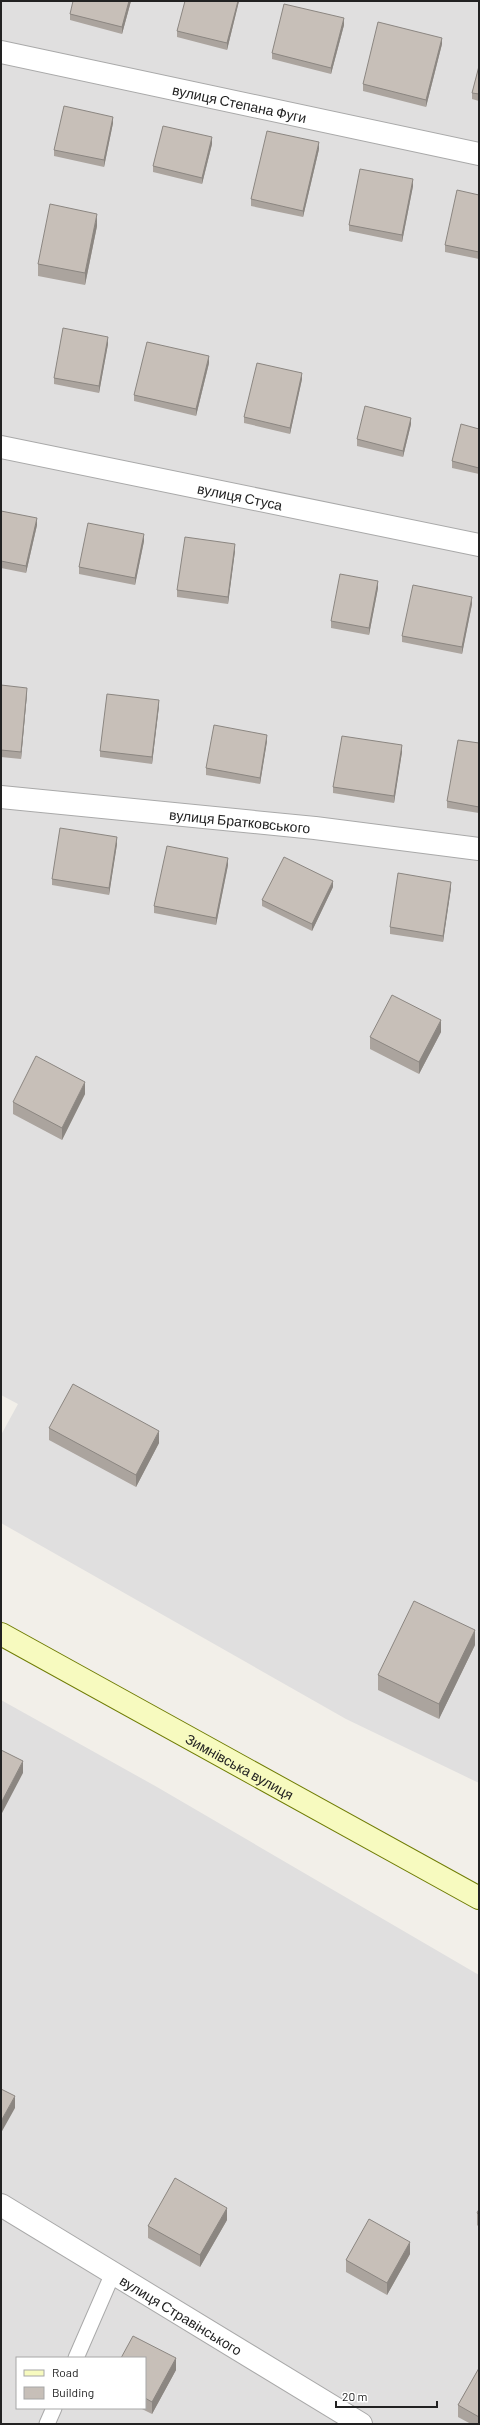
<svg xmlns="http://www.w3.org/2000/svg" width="480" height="2425" viewBox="0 0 480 2425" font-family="Barlow,sans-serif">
	<rect width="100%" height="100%" fill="#f2efe9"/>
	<!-- residential -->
	<path fill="#e0dfdf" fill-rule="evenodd" d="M1,1H479V1783L346,1719L1,1523V1435L18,1404L1,1395Z
		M1,1700L157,1787L479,1975V2424H1ZM17,2358H145V2408H17Z"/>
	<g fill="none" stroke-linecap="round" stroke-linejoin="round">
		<!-- lane casing -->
		<g stroke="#a9a9a9" stroke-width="17">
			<path id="lane" d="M76,2358L113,2273
				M47,2424L54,2408"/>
		</g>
		<!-- street casing -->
		<g stroke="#a9a9a9" stroke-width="24">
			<g id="street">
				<path id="s1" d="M1,52L479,154"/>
				<path id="s2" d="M1,447L479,545"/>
				<path id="s3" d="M1,797L315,828L479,849"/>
				<path id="s4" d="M1,2205L361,2424"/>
			</g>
		</g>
		<!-- secondary casing -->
		<g stroke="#707d05" stroke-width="24">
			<g id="secondary">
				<path id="s5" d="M1,1634L479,1898"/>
			</g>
		</g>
		<!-- lane -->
		<use href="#lane" stroke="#fff" stroke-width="15"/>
		<!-- street -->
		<use href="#street" stroke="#fff" stroke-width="22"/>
		<!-- secondary -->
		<use href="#secondary" stroke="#f7fabf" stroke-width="22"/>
	</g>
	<!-- wall -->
	<path fill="#aba49e" d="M131,1L122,34L70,20V14Z
		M239,1L227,50L177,37V31Z
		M344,25L331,74L272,59V53Z
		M442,44L426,107L363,91V84Z
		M479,66V101L472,99V93Z
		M113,123L104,167L54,156V150Z
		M212,144L202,184L153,172V166Z
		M319,149L303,217L251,206V199Z
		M413,186L402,242L349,231V225Z
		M479,195V259L445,252V245Z
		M97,226L85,285L38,276V264Z
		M108,344L99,393L54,384V378Z
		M209,363L196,416L134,401V395Z
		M302,379L290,434L244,423V417Z
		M411,424L403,457L357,446V439Z
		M479,429V474L452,468V461Z
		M1,511L37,525L26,573L1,568Z
		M144,541L135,585L79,574V567Z
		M235,551L228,604L177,597V590Z
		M378,588L369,635L331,628V621Z
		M472,604L462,654L402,642V636Z
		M1,685L27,694L21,759L1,757Z
		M159,706L152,764L100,757V751Z
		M267,741L260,784L206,775V768Z
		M479,743V813L447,808V801Z
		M402,752L394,803L333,793V787Z
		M117,844L109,895L52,885V879Z
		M228,865L216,925L154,913V906Z
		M333,887L312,931L262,906V900Z
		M451,888L443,942L390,934V927Z
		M441,1032L419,1074L370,1049V1037Z
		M85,1094L62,1140L13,1114V1102Z
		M49,1428L159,1443L136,1487L49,1440Z
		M475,1645L439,1719L378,1690V1675Z
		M479,2209V2227L477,2225V2213Z
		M227,2220L200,2267L148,2238V2226Z
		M410,2254L387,2295L346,2272V2260Z
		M145,2358L176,2370L152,2414L140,2408H145Z
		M479,2368V2424H471L458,2417V2405Z"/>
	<!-- shaded-wall -->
	<path fill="#8b8681" d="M129,1H131L122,34V27Z
		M238,1H239L227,50V43Z
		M344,18V25L331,74V68Z
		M442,38V44L426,107V100Z
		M113,117V123L104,167V160Z
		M212,137V144L202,184V178Z
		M319,142V149L303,217V211Z
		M413,179V186L402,242V235Z
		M97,214V226L85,285V273Z
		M108,337V344L99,393V386Z
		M209,356V363L196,416V409Z
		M302,373V379L290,434V428Z
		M411,418V424L403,457V451Z
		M37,518V525L26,573V566Z
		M144,534V541L135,585V578Z
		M235,544V551L228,604V597Z
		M378,581V588L369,635V628Z
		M472,597V604L462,654V647Z
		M27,688V694L21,759V752Z
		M159,700V706L152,764V757Z
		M267,735V741L260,784V778Z
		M402,745V752L394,803V796Z
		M117,837V844L109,895V888Z
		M228,858V865L216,925V918Z
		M333,881V887L312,931V924Z
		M451,882V888L443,942V936Z
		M441,1020V1032L419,1074V1062Z
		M85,1082V1094L62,1140V1128Z
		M159,1431V1443L136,1487V1475Z
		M475,1630V1645L439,1719V1704Z
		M23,1761V1773L1,1815V1803Z
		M15,2096V2108L1,2133V2121Z
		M227,2208V2220L200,2267V2255Z
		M410,2242V2254L387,2295V2283Z
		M176,2358V2370L152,2414V2402Z"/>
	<!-- building -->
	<path fill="#c7bfb8" stroke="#8b8681" d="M73,1H129L122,27L70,14Z
		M185,1H238L227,43L177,31Z
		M284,4L344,18L331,68L272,53Z
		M378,22L442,38L426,100L363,84Z
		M479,66V94L472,93Z
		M64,106L113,117L104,160L54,150Z
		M163,126L212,137L202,178L153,166Z
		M267,131L319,142L303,211L251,199Z
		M360,169L413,179L402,235L349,225Z
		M457,190L479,195V252L445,245Z
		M50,204L97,214L85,273L38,264Z
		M63,328L108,337L99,386L54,378Z
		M147,342L209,356L196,409L134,395Z
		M257,363L302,373L290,428L244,417Z
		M365,406L411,418L403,451L357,439Z
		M461,424L479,429V468L452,461Z
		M1,511L37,518L26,566L1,561Z
		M88,523L144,534L135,578L79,567Z
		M185,537L235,544L228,597L177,590Z
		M340,574L378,581L369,628L331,621Z
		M413,585L472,597L462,647L402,636Z
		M1,685L27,688L21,752L1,750Z
		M107,694L159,700L152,757L100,751Z
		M214,725L267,735L260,778L206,768Z
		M342,736L402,745L394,796L333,787Z
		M458,740L479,743V807L447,801Z
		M60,828L117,837L109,888L52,879Z
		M167,846L228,858L216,918L154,906Z
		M284,857L333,881L312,924L262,900Z
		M398,873L451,882L443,936L390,927Z
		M392,995L441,1020L419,1062L370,1037Z
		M36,1056L85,1082L62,1128L13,1102Z
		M73,1384L159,1431L136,1475L49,1428Z
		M414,1601L475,1630L439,1704L378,1675Z
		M1,1750L23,1761L1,1803Z
		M1,2089L15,2096L1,2121Z
		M175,2178L227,2208L200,2255L148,2226Z
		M479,2209V2215L477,2213Z
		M369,2219L410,2242L387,2283L346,2260Z
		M133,2336L176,2358L152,2402L145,2398V2358H121Z
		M479,2368V2417L458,2405Z"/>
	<g text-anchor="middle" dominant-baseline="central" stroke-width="3" stroke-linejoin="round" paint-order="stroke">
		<!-- street labels -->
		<g font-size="14" fill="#222" stroke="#fff">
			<text stroke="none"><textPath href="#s1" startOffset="244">вулиця Степана Фуги</textPath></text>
			<text stroke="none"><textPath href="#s2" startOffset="244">вулиця Стуса</textPath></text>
			<text stroke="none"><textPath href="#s3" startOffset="240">вулиця Братковського</textPath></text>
			<text stroke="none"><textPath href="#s5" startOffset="273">Зимнівська вулиця</textPath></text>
			<text stroke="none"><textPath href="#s4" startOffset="211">вулиця Стравінського</textPath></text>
		</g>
	</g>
	<!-- border -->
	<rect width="480" height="2425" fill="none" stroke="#222222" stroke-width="4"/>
	<!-- legend -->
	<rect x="16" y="2357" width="130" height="52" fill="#ffffff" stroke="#a7a7a7"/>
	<rect x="24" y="2370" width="20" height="6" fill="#f7fabf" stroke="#a7a7a7"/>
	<text x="52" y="2377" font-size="12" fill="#222222">Road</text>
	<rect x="24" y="2387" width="20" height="12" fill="#c7bfb8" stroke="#a7a7a7"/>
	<text x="52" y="2397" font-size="12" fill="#222222">Building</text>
	<!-- scale -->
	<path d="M336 2401v6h101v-6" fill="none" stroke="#222222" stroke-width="2"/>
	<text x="342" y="2401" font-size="12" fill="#222222" stroke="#ffffff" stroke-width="3" paint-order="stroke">20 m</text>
</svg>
